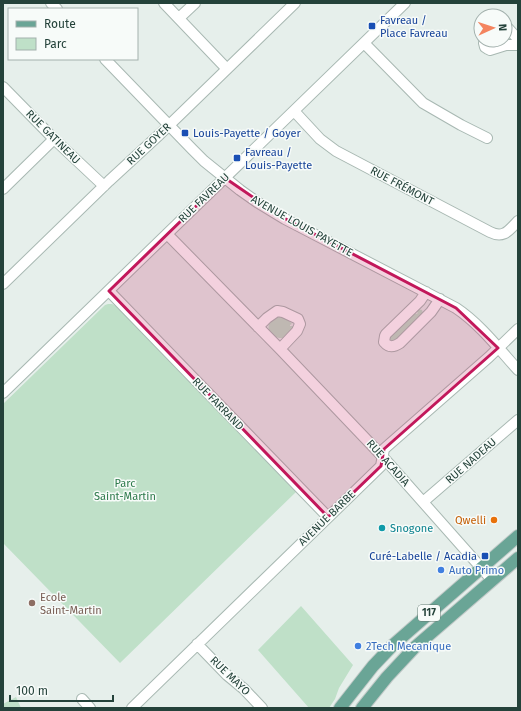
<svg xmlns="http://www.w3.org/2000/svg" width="521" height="711" viewBox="0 0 521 711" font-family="'Fira Sans',sans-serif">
	<rect width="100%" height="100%" fill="#e6efeb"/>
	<!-- green -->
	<path fill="#bfe0c8" d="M108,304H112L116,306L296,492L120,663L3,543V404L105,305Z
		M418,309L422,310L423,313L395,340L393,341L390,340V337L415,313L416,314L418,313L416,311Z
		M276,317C282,316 288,319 292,324L290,325V326H293L292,329L283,338C276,339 266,333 269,324C270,321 273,319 276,317Z
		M301,606L353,665L339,688L335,699L329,708H309L258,650Z
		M16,697L21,708H4L3,704Z"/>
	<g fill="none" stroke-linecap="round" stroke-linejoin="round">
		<!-- minor casing -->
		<g stroke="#a8b8b2" stroke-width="12">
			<path id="minor" d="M51,3L57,9
				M164,3L227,69
				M179,18L195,3
				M505,25L518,39
				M486,40L484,43L485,47L488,49L490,50L506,45H518
				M364,43L423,103L461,125L487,138
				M105,59L192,149L204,161L240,190L257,202L285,219L456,308C480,324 499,349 518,370
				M3,87L54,139L104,186
				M294,111L320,139L336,151L490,232C504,239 509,230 518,221
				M3,189L54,139
				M167,234L280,349L383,457L492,580
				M3,284L109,181L160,134L295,3
				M109,291L328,517
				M426,292L420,301L386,334L385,336L384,342C389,348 394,347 400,343L431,312L440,299
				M258,327L267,318L277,311L283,312L298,319L300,324L297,331L280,349
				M3,393L405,3
				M423,502L518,420
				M197,644L227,675L244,689L262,708
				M82,699L90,708
				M132,708L381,466L384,449L489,357L518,329"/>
		</g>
		<!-- major casing -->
		<g stroke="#c2cac8" stroke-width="14">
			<path id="major" d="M340,708L373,666L393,645L518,536
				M362,708L387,677L415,647L518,558"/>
		</g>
		<!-- minor -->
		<use href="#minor" stroke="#fff" stroke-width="10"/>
		<!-- major -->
		<use href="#major" stroke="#6aa596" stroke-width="12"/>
	</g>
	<!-- marked area -->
	<path fill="#c2185b" fill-opacity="0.2" stroke="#c2185b" stroke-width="3" stroke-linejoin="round" d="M225,178L282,217L456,308L498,348L384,449L381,466L328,517L109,291Z"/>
	<!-- markers -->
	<g fill="#1a4fb4" stroke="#f7fbf9" stroke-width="1.5">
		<rect x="368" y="22" width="8" height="8" rx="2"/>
		<rect x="181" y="129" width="8" height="8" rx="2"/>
		<rect x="233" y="154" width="8" height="8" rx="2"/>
		<rect x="481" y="552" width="8" height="8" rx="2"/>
	</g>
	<circle fill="#e8710a" stroke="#f7fbf9" stroke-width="1.5" cx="494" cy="520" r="4"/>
	<circle fill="#0f9aa8" stroke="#f7fbf9" stroke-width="1.5" cx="382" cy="528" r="4"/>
	<g fill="#3f7fe0" stroke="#f7fbf9" stroke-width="1.5">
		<circle cx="441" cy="570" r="4"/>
		<circle cx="358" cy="646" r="4"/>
	</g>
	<circle fill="#8d6e63" stroke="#f7fbf9" stroke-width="1.5" cx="32" cy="603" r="4"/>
	<g text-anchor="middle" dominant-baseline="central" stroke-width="3" stroke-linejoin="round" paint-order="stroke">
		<!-- shield labels -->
		<rect fill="#f7fbf9" stroke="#637a73" stroke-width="1" x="418" y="605" width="22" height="16" rx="3"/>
		<g font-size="10" font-weight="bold" fill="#24423a">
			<text x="429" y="613">117</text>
		</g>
		<!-- transit labels -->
		<g font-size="11" fill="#164399" stroke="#f7fbf9" text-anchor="start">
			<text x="380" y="20">Favreau /<tspan x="380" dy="13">Place Favreau</tspan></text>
			<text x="193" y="133">Louis-Payette / Goyer</text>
			<text x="245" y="152">Favreau /<tspan x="245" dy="13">Louis-Payette</tspan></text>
			<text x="477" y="556" text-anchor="end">Curé-Labelle / Acadia</text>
		</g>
		<!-- street labels -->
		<g font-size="11" fill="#24423a" stroke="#f7fbf9">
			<text transform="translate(53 137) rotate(45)">RUE GATINEAU</text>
			<text transform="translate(149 144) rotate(-43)">RUE GOYER</text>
			<text transform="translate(402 186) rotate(28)">RUE FRÉMONT</text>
			<text transform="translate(204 198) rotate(-44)">RUE FAVREAU</text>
			<text transform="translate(302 226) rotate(29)">AVENUE LOUIS PAYETTE</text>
			<text transform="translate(218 404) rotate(46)">RUE FARRAND</text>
			<text transform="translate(471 461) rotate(-41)">RUE NADEAU</text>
			<text transform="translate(388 463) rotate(48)">RUE ACADIA</text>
			<text transform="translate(327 518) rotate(-44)">AVENUE BARBE</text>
			<text transform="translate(230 676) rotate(44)">RUE MAYO</text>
		</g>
		<!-- park labels -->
		<g font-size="11" fill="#2d7a4b" stroke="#f7fbf9">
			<text x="125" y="483">Parc<tspan x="125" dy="13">Saint-Martin</tspan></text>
		</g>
		<!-- food labels -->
		<g font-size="11" fill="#c56008" stroke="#f7fbf9" text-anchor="end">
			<text x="486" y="520">Qwelli</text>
		</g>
		<!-- culture labels -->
		<g font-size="11" fill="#0d838f" stroke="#f7fbf9" text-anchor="start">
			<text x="390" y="528">Snogone</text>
		</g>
		<!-- shop labels -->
		<g font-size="11" fill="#366cbe" stroke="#f7fbf9" text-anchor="start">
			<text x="449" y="570">Auto Primo</text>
			<text x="366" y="646">2Tech Mecanique</text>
		</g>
		<!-- education labels -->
		<g font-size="11" fill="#785e54" stroke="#f7fbf9" text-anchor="start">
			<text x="40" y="597">Ecole<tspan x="40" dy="13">Saint-Martin</tspan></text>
		</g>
	</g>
	<!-- border -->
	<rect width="521" height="711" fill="none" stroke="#24423a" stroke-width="8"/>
	<!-- legend -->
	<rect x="8" y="8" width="130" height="52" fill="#f7fbf9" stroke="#a3b1ad"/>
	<rect x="16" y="21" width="20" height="6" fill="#6aa596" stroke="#a3b1ad"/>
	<text x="44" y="28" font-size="12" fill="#24423a">Route</text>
	<rect x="16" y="38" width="20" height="12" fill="#bfe0c8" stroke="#a3b1ad"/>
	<text x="44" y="48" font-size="12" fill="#24423a">Parc</text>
	<!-- north arrow -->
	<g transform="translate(493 28) rotate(87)"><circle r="19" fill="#f7fbf9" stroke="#a3b1ad"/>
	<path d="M0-3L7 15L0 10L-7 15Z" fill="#f4845f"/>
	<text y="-6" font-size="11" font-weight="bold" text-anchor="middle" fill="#24423a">N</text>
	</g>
	<!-- scale -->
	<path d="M10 695v6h103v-6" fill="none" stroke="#24423a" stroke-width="2"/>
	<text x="16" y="695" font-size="12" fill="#24423a" stroke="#f7fbf9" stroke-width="3" paint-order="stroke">100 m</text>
</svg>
